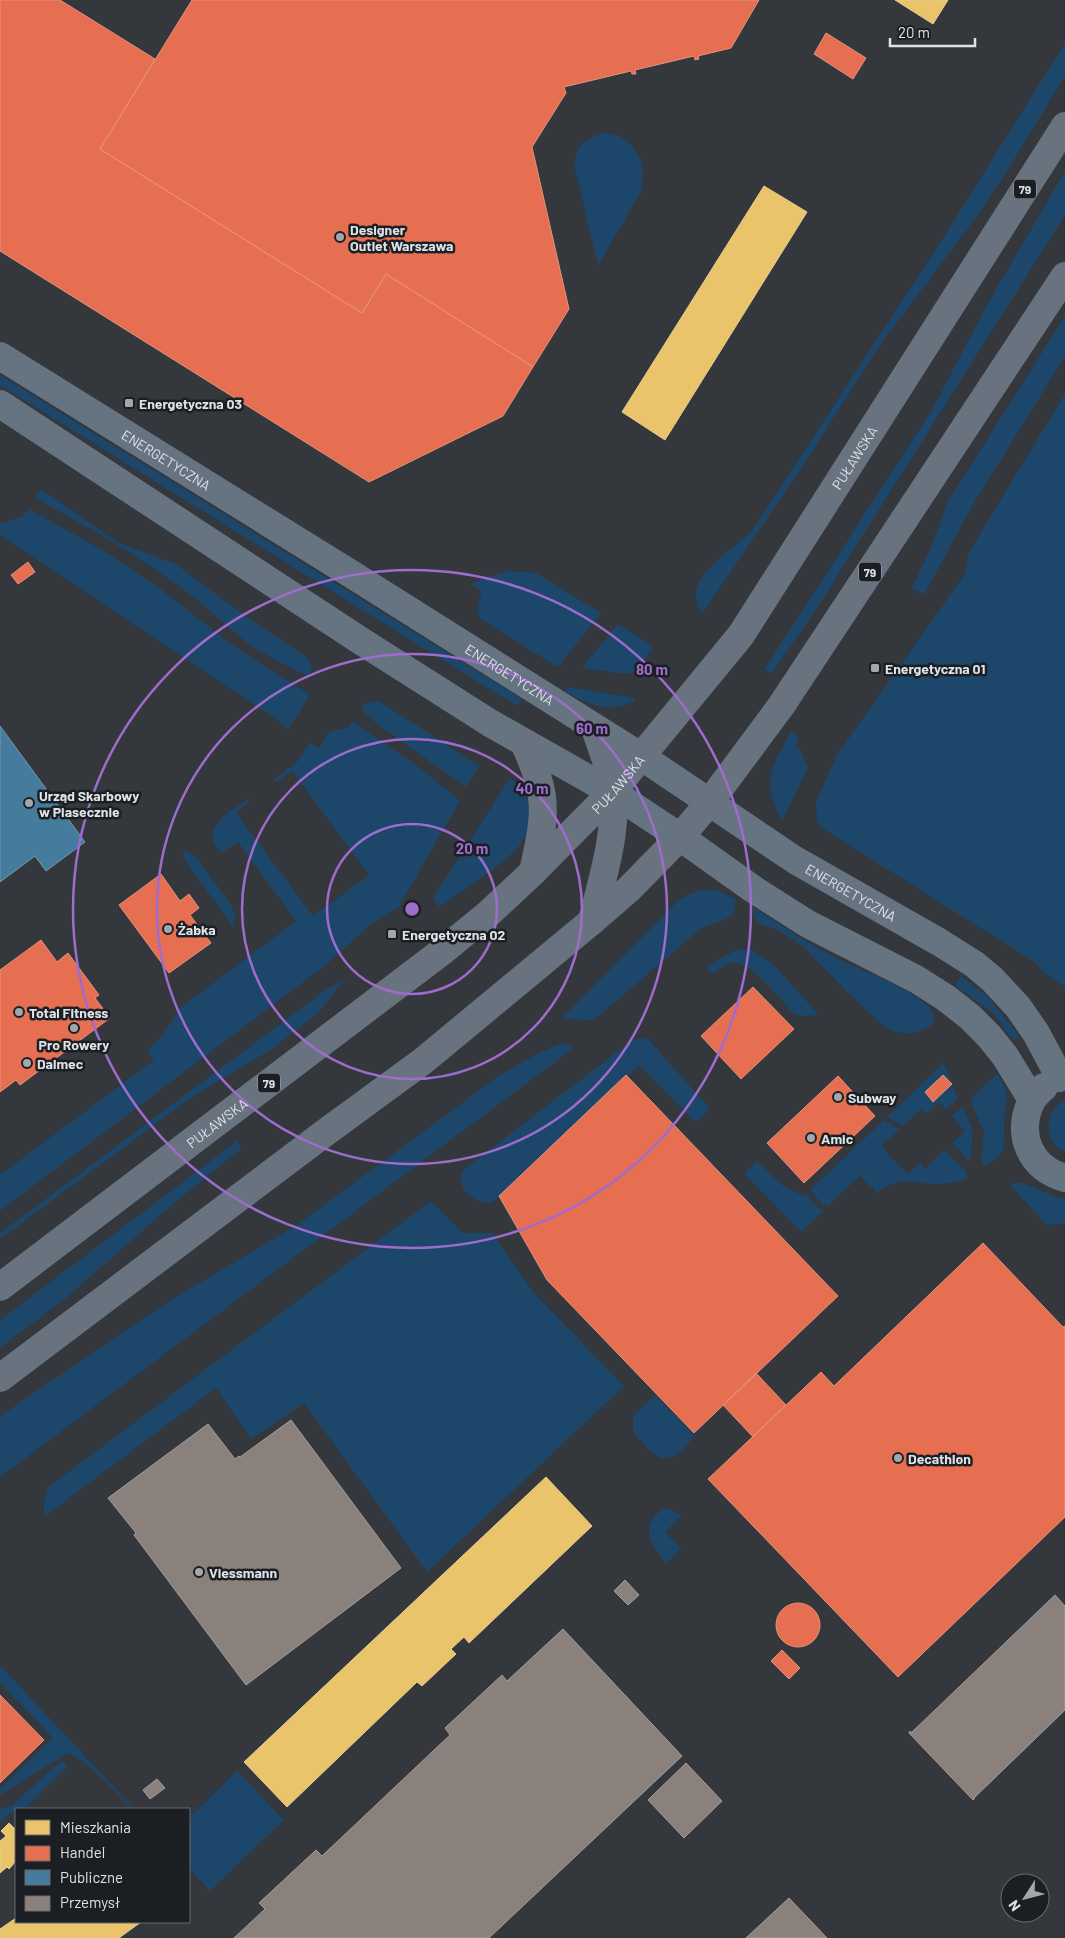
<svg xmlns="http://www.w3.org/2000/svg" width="1065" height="1938" viewBox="0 0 1065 1938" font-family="Barlow,sans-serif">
	<rect width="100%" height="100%" fill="#34373c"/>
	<!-- green -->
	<path fill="#1c476b" d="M1065,43V76L1015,158L981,211L880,345L802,467L702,614C698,607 695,600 696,591C701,569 735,546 752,531L947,232Z
		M606,132L621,137L630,144L641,159L643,173L641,192L598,265L574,164L579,147L591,137Z
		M1065,171V215L817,608L772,673L764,670L932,410L987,305Z
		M1065,316V356L971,508L924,595L912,588L932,545L947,503Z
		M0,375L522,699L517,706L0,385Z
		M1065,394V987L1047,975L1033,961L825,830L817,822L816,802L837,755L965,574L969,552Z
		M43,490L118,543L174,563L244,615L309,659L312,670L308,676C286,666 264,655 245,641C223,623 203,604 180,587C135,554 85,525 35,498L37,493Z
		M29,509L111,555L163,591L232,645L310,695L288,729L282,723L0,535V524L22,517Z
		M507,571L536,573L601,613L560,665H554L481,619C475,610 479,601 482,591L471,584L486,577Z
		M618,624L654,647L635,672L627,674L582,668Z
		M568,687L635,698L634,702C605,714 591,705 564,691Z
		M379,701L479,766L466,787L378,725L361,709L365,703Z
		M353,721L424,771L460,801L398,908L371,924L327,964L0,1211V1175L154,1060L147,1051C161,1037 171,1025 180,1008L296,921L238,842L222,853C219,850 216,847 214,844C206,823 235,808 248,799L250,801L236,813L313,916L369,875L292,771L276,782L274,779L297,762L310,743L319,748L330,731L348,728Z
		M791,732L800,739L795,746L801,751L808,768L782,821C761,781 770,769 791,732Z
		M510,778C523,789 527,793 529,810C530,819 530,828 526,836C514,859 462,891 439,907L433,898Z
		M184,851L196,857L232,906L235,917L234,928L188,865L183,856Z
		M717,890L736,899L733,916L700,929L594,1020L561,1019L680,899L697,891Z
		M753,907C781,925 809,944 838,959C868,973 901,984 927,1005C932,1009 933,1015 935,1022L929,1027L912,1034L896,1032L886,1028L848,993L803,946L778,930L758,923L755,920Z
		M736,950H751L772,963L819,1015L801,1016L793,1013C781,1000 748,957 730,963C724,965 718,970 713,973L709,972L707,966Z
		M961,976L988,997L1019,1036L1013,1040L994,1014L955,985Z
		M345,980L317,1014L272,1049L192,1097L0,1239V1233L327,989Z
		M647,1038L710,1109L696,1123L640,1065L492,1203C474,1204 454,1188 463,1170L634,1039Z
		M567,1044L574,1048L0,1477V1416L171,1300L297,1225L500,1075L537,1054L557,1045Z
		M944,1063L958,1099L946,1109L939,1102L927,1114L921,1109L903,1126L887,1117Z
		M997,1074C1013,1096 1005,1100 1004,1123C1003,1135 1008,1144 1000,1154C997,1159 989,1163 984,1166L981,1159L984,1132L970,1100Z
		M1065,1100V1152C1042,1142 1044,1111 1065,1100Z
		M963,1106L973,1131L970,1162L952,1143L965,1131L952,1116Z
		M884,1120L900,1129L881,1146L907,1174L920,1163L925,1169L945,1150L966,1172L968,1179C959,1181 950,1183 941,1184C914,1185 902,1172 877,1193L860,1176L828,1206L822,1204L810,1190Z
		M237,1141L242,1148L179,1199L66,1298L0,1348V1320Z
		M757,1161L783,1186L804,1196L806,1194L819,1208L824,1210L801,1232L744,1173Z
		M1020,1182C1035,1187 1049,1196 1065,1199V1223L1049,1225L1045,1223L1010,1185Z
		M431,1201L463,1233H492L534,1293L624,1386L427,1572L304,1403L251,1439L216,1388L44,1517V1502L47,1488Z
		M655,1395L695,1436C689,1442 682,1452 675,1456C658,1466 643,1443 633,1432V1416Z
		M664,1508L672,1510L682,1516L665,1532L681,1549L666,1563C650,1543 638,1527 664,1508Z
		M0,1665L134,1809H131C113,1789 93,1765 68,1753L0,1795V1789L53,1738L0,1683Z
		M64,1762L68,1765L24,1809H16V1812L10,1813L0,1822V1809L11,1806L59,1763Z
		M237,1771L284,1820L210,1891L189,1868V1818Z"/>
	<!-- homes -->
	<path fill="#e9c46a" stroke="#e6cd90" d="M895,0H948L933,24Z
		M764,186L807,212L665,440L622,412Z
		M546,1477L592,1526L469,1643L464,1637L451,1649L456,1654L422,1686L417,1682L287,1807L244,1762Z
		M9,1823L16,1830V1861L9,1869L7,1867L0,1873V1841L6,1836L1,1831Z
		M16,1918V1922H141L119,1938H0V1929Z"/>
	<!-- shops -->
	<path fill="#e76f51" stroke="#e4927e" d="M0,0H60L155,59L100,149L362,313L386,274L533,367L503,416L369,482L0,251Z
		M192,0H759L731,48L698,56L699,59L695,60L694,56L635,70L636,74H632L631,71L564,87L566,93L532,147L569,309L533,367L386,274L362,313L100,149Z
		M826,33L866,58L853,79L814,54Z
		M28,562L35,572L18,584L11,575Z
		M161,874L180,901L189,894L199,908L190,915L211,943L169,973L119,905Z
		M41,940L57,962L68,953L99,995L95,998L110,1018L20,1085L16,1080L0,1092V970Z
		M753,987L794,1029L741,1079L701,1036Z
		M626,1075L838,1296L694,1433L547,1280L499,1196Z
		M943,1075L952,1084L933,1102L925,1092Z
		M838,1076L875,1116L804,1183L767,1143Z
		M983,1243L1063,1327L1065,1326V1517L898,1677L708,1479L821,1372L834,1386Z
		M756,1373L786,1405L753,1437L723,1405Z
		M776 1625a22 22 0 1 1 44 0a22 22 0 1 1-44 0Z
		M782,1650L800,1668L789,1679L771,1661Z
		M0,1695L44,1740L0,1783Z"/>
	<!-- public -->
	<path fill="#457b9d" stroke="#739ab4" d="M0,726L85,842L46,871L35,856L0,882Z"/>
	<!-- industry -->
	<path fill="#8a817c" stroke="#a39e9c" d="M291,1420L401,1568L246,1685L134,1535L136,1533L108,1498L208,1424L235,1459L239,1456L240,1457Z
		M625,1580L639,1595L628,1605L614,1591Z
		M1055,1595L1065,1606V1710L974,1798H975L973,1800L909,1733L910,1731L911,1733Z
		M563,1629L682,1756L489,1938H234L265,1909L259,1903L316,1850L322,1856L450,1735L445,1728L502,1675L507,1681Z
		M686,1763L722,1801L684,1838L648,1800Z
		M157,1779L165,1788L150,1799L143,1790Z
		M789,1898L827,1938H746Z"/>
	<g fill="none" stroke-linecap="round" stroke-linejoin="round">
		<!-- minor -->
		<g stroke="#667380" stroke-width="28">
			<path id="s1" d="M0,356L348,572L642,757L795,860L939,942L974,964L992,979L1018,1007L1036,1033L1060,1078"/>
			<path d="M0,404L361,641L490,723L612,792L680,837L753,889L808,924L916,979L946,998L970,1017L989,1036L1005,1056L1032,1100"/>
			<path d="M1044,1087C1039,1092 1034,1096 1031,1102C1016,1135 1030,1168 1065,1178"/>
		</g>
		<!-- major -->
		<g stroke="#68737f" stroke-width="28">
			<path d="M524,743C530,756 536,769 539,783C548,812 539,843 533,872"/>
			<path d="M592,921C603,875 621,824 610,776C607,760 600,744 595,728"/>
			<path id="s2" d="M0,1287L444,950L488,914L533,872L612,792L741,635L1065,126"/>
			<path d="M0,1378L326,1132L423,1061L592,921L629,889L680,837L709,803L781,706L1065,276"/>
		</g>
	</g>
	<!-- distance rings -->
	<g fill="none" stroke="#9e6ccd" stroke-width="2.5">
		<circle cx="412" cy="909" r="85"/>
		<circle cx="412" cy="909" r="170"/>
		<circle cx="412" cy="909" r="255"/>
		<circle cx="412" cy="909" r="339"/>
	</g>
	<!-- markers -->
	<g fill="#a2a7ac" stroke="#1b1e22" stroke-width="2">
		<circle cx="340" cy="237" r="5"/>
		<rect x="124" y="398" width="10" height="10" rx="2.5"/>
		<rect x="870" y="663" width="10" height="10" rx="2.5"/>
		<circle cx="29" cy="803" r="5"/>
		<circle cx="168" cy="929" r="5"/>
		<rect x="387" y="929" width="10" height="10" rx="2.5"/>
		<circle cx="19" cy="1012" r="5"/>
		<circle cx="74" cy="1028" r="5"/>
		<circle cx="27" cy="1063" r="5"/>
		<circle cx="838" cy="1097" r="5"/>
		<circle cx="811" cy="1138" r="5"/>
		<circle cx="898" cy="1458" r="5"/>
		<circle cx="199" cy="1572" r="5"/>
	</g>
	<g text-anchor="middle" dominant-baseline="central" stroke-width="5" stroke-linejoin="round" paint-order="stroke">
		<!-- shield labels -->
		<g fill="#1b1e22" stroke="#a4a8ad" stroke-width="1">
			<rect x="1014" y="179.5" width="22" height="19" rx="4"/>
			<rect x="859" y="562.5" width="22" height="19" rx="4"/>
			<rect x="258" y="1073.5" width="22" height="19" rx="4"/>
		</g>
		<g font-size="12" font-weight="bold" fill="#dee3e8">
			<text x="1025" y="189">79</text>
			<text x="870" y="572">79</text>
			<text x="269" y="1083">79</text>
		</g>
		<!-- poi labels -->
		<g font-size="14" font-weight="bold" fill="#dee3e8" stroke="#1b1e22" text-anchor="start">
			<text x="350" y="229">Designer<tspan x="350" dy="16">Outlet Warszawa</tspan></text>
			<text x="139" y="403">Energetyczna 03</text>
			<text x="885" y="668">Energetyczna 01</text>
			<text x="39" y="795">Urząd Skarbowy<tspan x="39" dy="16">w Piasecznie</tspan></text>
			<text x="178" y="929">Żabka</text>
			<text x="402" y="934">Energetyczna 02</text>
			<text x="29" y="1012">Total Fitness</text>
			<text x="74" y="1044" text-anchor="middle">Pro Rowery</text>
			<text x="37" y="1063">Dalmec</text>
			<text x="848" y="1097">Subway</text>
			<text x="821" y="1138">Amic</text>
			<text x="908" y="1458">Decathlon</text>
			<text x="209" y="1572">Viessmann</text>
		</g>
		<!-- street labels -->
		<g font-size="14" fill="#dee3e8" stroke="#1b1e22">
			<text stroke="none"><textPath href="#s2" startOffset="1202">PUŁAWSKA</textPath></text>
			<text stroke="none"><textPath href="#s1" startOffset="196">ENERGETYCZNA</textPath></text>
			<text stroke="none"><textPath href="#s1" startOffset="601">ENERGETYCZNA</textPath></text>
			<text stroke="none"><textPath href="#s2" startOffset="798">PUŁAWSKA</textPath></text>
			<text stroke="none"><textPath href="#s1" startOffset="1006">ENERGETYCZNA</textPath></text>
			<text stroke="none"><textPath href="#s2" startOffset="272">PUŁAWSKA</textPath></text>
		</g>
	</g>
	<circle cx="412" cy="909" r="8" fill="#9e6ccd" stroke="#1b1e22" stroke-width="2.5"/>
	<g font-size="15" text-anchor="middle" font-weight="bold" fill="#9e6ccd" stroke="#1b1e22" stroke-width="5" stroke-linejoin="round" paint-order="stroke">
		<text x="652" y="675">80 m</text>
		<text x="592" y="734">60 m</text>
		<text x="532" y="794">40 m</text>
		<text x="472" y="854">20 m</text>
	</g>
	<!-- legend -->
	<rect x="15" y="1808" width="175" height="115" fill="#1b1e22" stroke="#696d71"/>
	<rect x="25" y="1820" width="25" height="15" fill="#e9c46a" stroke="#696d71"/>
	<text x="60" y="1833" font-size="15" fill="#dee3e8">Mieszkania</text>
	<rect x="25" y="1846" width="25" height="15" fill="#e76f51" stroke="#696d71"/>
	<text x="60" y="1858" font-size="15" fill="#dee3e8">Handel</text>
	<rect x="25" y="1870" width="25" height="15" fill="#457b9d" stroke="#696d71"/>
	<text x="60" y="1883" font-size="15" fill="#dee3e8">Publiczne</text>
	<rect x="25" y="1896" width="25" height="15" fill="#8a817c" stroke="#696d71"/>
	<text x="60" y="1908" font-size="15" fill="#dee3e8">Przemysł</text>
	<!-- north arrow -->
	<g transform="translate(1025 1898) rotate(234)"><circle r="24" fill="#1b1e22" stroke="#696d71"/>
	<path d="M0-4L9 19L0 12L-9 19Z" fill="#a2a7ac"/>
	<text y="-8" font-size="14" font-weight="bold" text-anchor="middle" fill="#dee3e8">N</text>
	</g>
	<!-- scale -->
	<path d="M890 38v8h85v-8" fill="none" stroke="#dee3e8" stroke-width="2.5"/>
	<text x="898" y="38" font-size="15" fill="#dee3e8" stroke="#1b1e22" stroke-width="4" paint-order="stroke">20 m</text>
</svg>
